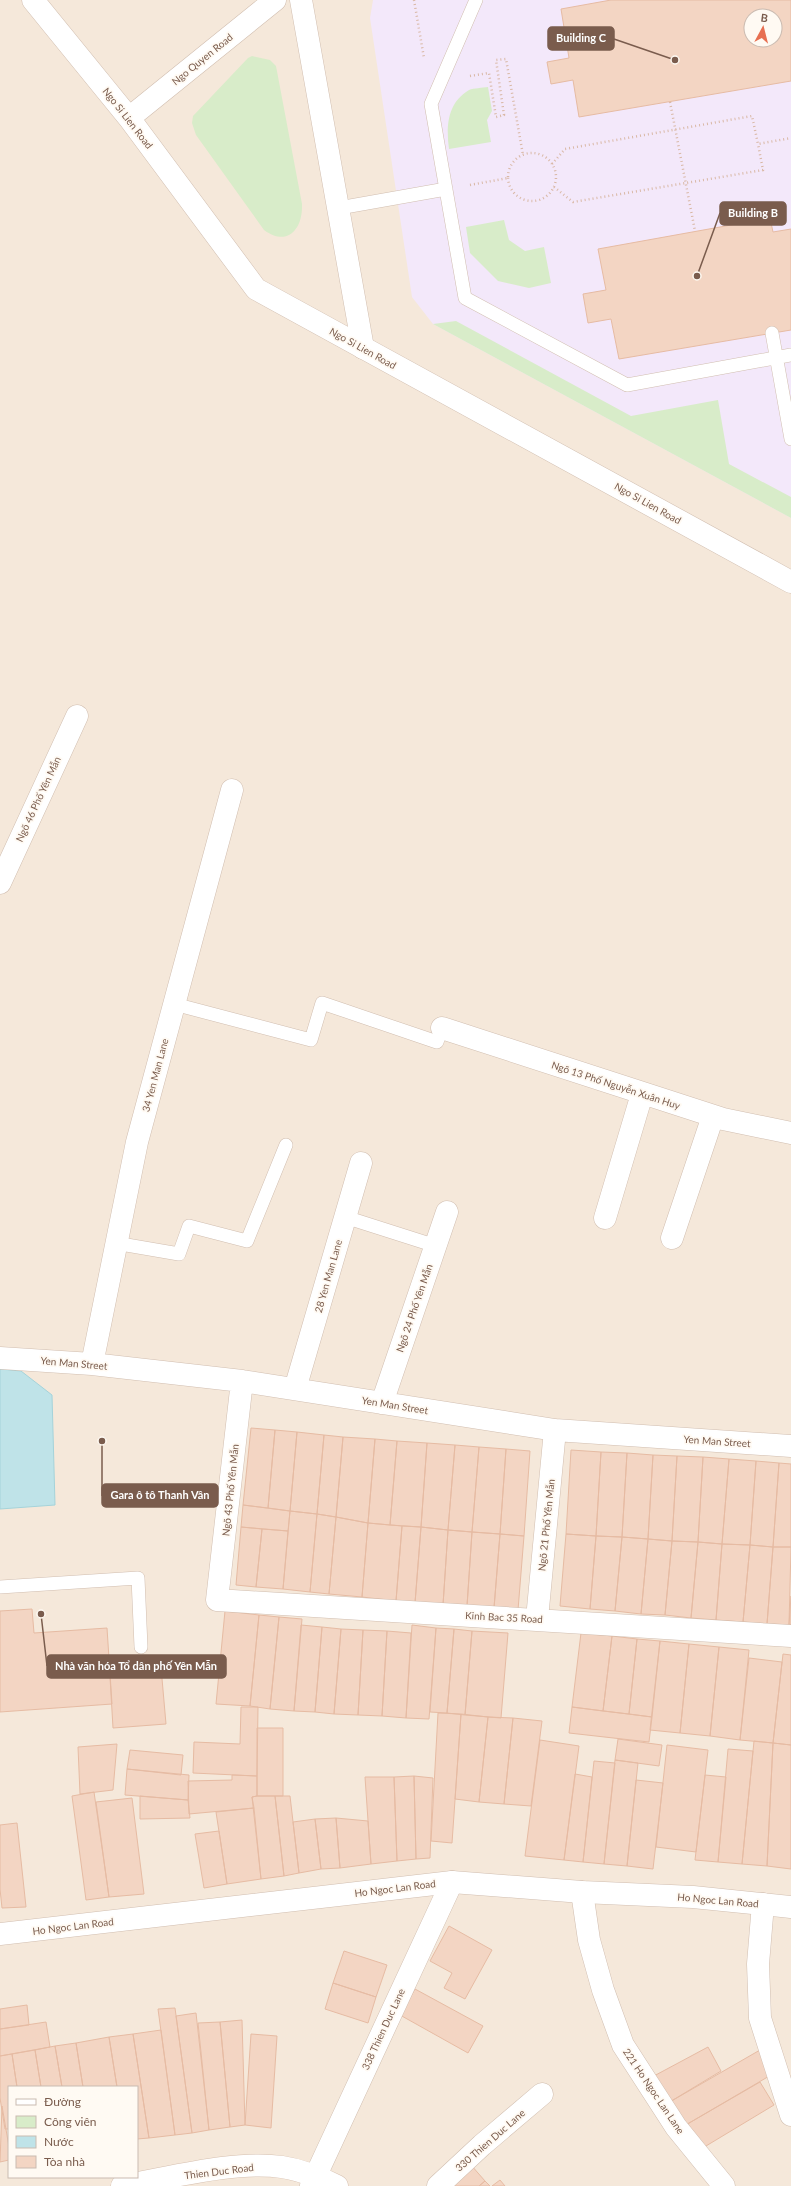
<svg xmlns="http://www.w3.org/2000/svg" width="791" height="2186" viewBox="0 0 791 2186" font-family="Lato,sans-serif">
	<rect width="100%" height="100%" fill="#fdf6ec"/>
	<!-- residential -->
	<path fill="#f5e8da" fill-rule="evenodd" d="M0,0H791V2186H0ZM751,16H775V40H751ZM9,2087H137V2177H9Z"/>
	<!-- education -->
	<path fill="#f3e8fa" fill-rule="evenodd" d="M373,0H791V518L433,324L412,297L370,18ZM751,16H775V40H751Z"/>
	<!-- green -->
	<path fill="#d8ecc9" d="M252,56L270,60L276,66L302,204C303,230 287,247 264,230L196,135L192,123L193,116L248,58Z
		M488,87L492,111L487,120L491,142L449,149C446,127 447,103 469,90C474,88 482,88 488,87Z
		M504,220L509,240L525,251L544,247L551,283L529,288L498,281L470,253L466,227Z
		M456,321L631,416L718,400L729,464L791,497V518L433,324Z"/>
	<!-- water -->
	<path fill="#bfe3e8" stroke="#a5d3da" d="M0,1369L21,1371L52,1395L55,1505L0,1509Z"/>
	<!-- building -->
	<path fill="#f3d5c3" stroke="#e6bba3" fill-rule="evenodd" d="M611,0H791V81L579,117L573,80L551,84L547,62L569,58L561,9ZM751,16H775V40H751Z
		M770,218L773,232L791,229V330L619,359L611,319L588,323L583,294L606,290L598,249Z
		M251,1428L275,1430L268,1508L243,1505Z
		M275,1430L297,1432L290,1511L268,1508Z
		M297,1432L324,1435L317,1514L290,1511Z
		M324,1435L343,1437L336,1517L317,1514Z
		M343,1437L375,1439L368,1523L336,1517Z
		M375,1439L397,1441L390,1525L368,1523Z
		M397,1441L427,1443L421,1527L390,1525Z
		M427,1443L455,1445L448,1530L421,1527Z
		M455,1445L479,1447L472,1532L448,1530Z
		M479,1447L506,1449L500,1534L472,1532Z
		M506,1449L530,1451L524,1536L500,1534Z
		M571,1450L601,1452L596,1536L566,1534Z
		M601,1452L627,1453L622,1537L596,1536Z
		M627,1453L653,1455L648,1539L622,1537Z
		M653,1455L677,1456L672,1541L648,1539Z
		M677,1456L703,1457L698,1542L672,1541Z
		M703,1457L729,1459L722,1544L698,1542Z
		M729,1459L756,1461L750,1545L722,1544Z
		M756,1461L779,1463L773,1547L750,1545Z
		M779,1463L791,1464V1547H773Z
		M243,1505L290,1511L288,1531L241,1527Z
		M290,1511L317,1514L310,1592L283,1589Z
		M317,1514L336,1517L329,1594L310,1592Z
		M336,1517L368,1523L362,1597L329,1594Z
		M368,1523L402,1526L396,1601L362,1597Z
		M402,1526L421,1527L415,1603L396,1601Z
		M241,1527L262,1529L256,1587L236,1585Z
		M421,1527L448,1530L443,1605L415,1603Z
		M262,1529L288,1531L283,1589L256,1587Z
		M448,1530L472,1532L467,1606L443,1605Z
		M472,1532L500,1534L494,1608L467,1606Z
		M500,1534L524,1536L518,1610L494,1608Z
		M566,1534L596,1536L590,1609L560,1606Z
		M596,1536L622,1537L615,1611L590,1609Z
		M622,1537L648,1539L641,1614L615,1611Z
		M648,1539L672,1541L665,1615L641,1614Z
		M672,1541L698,1542L691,1618L665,1615Z
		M698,1542L722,1544L716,1620L691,1618Z
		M722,1544L750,1545L743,1622L716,1620Z
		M750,1545L773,1547L767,1624L743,1622Z
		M773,1547H791L789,1625L767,1624Z
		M791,1596V1625H789Z
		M32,1609L34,1633L107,1628L112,1704L0,1712V1611Z
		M225,1611L259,1615L250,1706L216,1704Z
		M259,1615L279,1617L270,1709L250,1706Z
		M279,1617L302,1619L294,1711L270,1709Z
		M301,1625L322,1627L315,1712L294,1711Z
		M412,1625L436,1628L429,1719L406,1718Z
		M322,1627L341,1629L334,1714L315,1712Z
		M436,1628L454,1629L447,1713L430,1712Z
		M341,1629L363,1630L358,1715L334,1714Z
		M454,1629L472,1631L465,1715L447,1713Z
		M363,1630L387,1631L382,1716L358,1715Z
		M387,1631L411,1633L406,1718L382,1716Z
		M472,1631L508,1633L501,1718L465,1715Z
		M581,1633L612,1636L603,1711L572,1707Z
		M612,1636L637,1639L629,1714L603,1711Z
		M637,1639L660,1641L652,1717L629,1714Z
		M660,1641L689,1644L680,1733L650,1730Z
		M689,1644L719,1647L710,1736L680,1733Z
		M719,1647L749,1650L740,1740L710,1736Z
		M783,1654L791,1655V1745L773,1743Z
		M160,1656L166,1724L113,1728L109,1660Z
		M749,1658L782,1662L773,1743L740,1740Z
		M241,1707H258L257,1776L193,1773L194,1742L240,1744Z
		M572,1707L652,1717L649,1742L569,1733Z
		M438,1713L461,1714L452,1843L431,1841Z
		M461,1714L488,1717L479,1802L455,1799Z
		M488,1717L513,1718L504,1804L479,1802Z
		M513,1718L542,1721L531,1806L504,1804Z
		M257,1728H283V1796H257Z
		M618,1739L662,1745L659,1766L615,1760Z
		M540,1740L579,1746L564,1860L525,1856Z
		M754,1741L773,1743L767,1866L742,1864Z
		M773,1743L791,1745V1869L767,1866Z
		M117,1744L113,1790L80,1794L78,1747Z
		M667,1745L708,1750L696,1852L656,1847Z
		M728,1749L753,1751L742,1864L718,1862Z
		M130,1750L183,1755L181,1775L127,1769Z
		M615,1760L638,1763L627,1866L604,1864Z
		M594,1761L615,1763L604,1864L583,1862Z
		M127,1769L189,1775L188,1800L125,1795Z
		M575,1774L592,1777L583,1862L564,1860Z
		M232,1775L257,1776V1796L252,1797L254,1808L189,1814L188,1781L232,1780Z
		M705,1775L726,1777L718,1862L695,1860Z
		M414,1776L416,1859L397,1861L394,1777Z
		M414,1776L433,1778L430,1858L416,1859Z
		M365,1777H394L397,1861L371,1864Z
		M636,1780L663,1783L653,1869L627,1866Z
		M94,1792L109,1897L86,1900L72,1796Z
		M140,1796L188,1800L190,1818L140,1819Z
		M257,1796H275L284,1876L261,1879L252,1797Z
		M275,1796H290L299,1873L284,1876Z
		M132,1798L144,1894L109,1897L96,1802Z
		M254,1808L261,1879L227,1884L216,1812Z
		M336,1818L340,1868L321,1869L315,1819Z
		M336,1818L368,1821L371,1864L340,1868Z
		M315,1819L321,1869L299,1873L293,1822Z
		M17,1823L26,1907L2,1908L0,1889V1825Z
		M219,1831L227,1884L204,1888L195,1834Z
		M449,1926L492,1950L465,1999L444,1988L452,1973L430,1961Z
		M344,1951L387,1965L376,1997L333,1983Z
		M333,1983L376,1997L368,2023L325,2009Z
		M415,1989L483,2026L468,2053L400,2015Z
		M27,2005L29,2025L0,2029V2009Z
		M175,2008L192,2133L175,2135L158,2009Z
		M196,2013L209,2130L192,2133L176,2016Z
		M242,2020L245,2125L230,2127L220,2022Z
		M46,2022L50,2047L0,2056V2029Z
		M220,2022L230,2127L209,2130L198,2023Z
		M161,2030L175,2135L149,2138L133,2034Z
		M133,2034L149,2138L137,2139V2087H117L109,2037Z
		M251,2034L277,2036L271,2128L245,2125Z
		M109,2037L117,2087H83L76,2043Z
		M76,2043L83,2087H62L55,2046Z
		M55,2046L62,2087H41L35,2050Z
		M708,2047L721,2071L668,2103L652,2077Z
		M35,2050L41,2087H17L12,2054Z
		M760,2050L771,2075L684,2126L668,2103Z
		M12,2054L17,2087H9V2129H5L0,2098V2056Z
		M760,2082L774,2105L701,2149L684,2126Z
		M2,2106L9,2147V2160L0,2162Z
		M471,2165L485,2181L479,2186H448Z
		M500,2180L505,2186H492Z
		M485,2181L490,2186H479Z"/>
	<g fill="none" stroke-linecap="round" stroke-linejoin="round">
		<!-- service casing -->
		<g stroke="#d1beb0" stroke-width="14">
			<path id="service" d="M476,0L431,104L465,298L627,385L791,355
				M339,208L446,189
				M772,333L791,439
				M174,1004L311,1040L322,1003L437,1042L442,1028
				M345,1217L436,1246
				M115,1243L179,1254L189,1226L247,1241L286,1145
				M0,1587L138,1578L141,1647"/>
		</g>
		<!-- minor casing -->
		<g stroke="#d1beb0" stroke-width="23">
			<path id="minor" d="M301,0L363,348
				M0,883L77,716
				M442,1028L723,1119L791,1133
				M605,1218L642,1094
				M672,1238L713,1116
				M0,1358L92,1364L242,1381L555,1430L791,1446
				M92,1364L137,1142L232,790
				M242,1381L217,1600L791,1636
				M295,1389L361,1163
				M382,1403L447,1212
				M537,1619L555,1430
				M582,1892L589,1940L603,1990L623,2045L676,2127L724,2186
				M763,1904L758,1964L760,2018L791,2115
				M311,2186L452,1882
				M438,2186L482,2145L542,2094"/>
		</g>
		<!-- tertiary casing -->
		<g stroke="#d1beb0" stroke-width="23">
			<path id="tertiary" d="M33,0L129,118L256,289L791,582
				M129,118L275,0
				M0,1934L452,1882L582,1892L693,1897L791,1907"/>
		</g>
		<!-- secondary casing -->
		<g stroke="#d6c0b0" stroke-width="23">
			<path id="secondary" d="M122,2186C170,2178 235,2160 282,2167C302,2170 319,2177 337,2186"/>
		</g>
		<!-- path -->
		<path stroke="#d9b8a5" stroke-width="2.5" stroke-dasharray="1 3" stroke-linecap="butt" d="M414,0L424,58
			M470,76L489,73L496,117L504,115L496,60L506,59L523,155
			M670,102L695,231
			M508 177a24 24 0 1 1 48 0a24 24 0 1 1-48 0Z
			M552,164L565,149L752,116L758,144L791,138
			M470,185L508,178
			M554,187L573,202L763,170L758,144"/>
		<!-- service -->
		<use href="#service" stroke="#fff" stroke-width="13"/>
		<!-- minor -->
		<use href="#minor" stroke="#fff" stroke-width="22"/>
		<!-- tertiary -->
		<use href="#tertiary" stroke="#fff" stroke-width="22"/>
		<!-- secondary -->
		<use href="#secondary" stroke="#fff" stroke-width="22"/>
	</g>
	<g text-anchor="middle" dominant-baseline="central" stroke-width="3.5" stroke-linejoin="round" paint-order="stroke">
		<!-- street labels -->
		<g font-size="10" fill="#7a5c4d" stroke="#fffaf3">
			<text transform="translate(202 59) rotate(-39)">Ngo Quyen Road</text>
			<text transform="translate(128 118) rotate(52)">Ngo Si Lien Road</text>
			<text transform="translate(363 348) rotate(29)">Ngo Si Lien Road</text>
			<text transform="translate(648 503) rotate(29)">Ngo Si Lien Road</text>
			<text transform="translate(38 799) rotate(-65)">Ngõ 46 Phố Yên Mẫn</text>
			<text transform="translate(155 1075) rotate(-75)">34 Yen Man Lane</text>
			<text transform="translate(616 1085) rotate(18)">Ngõ 13 Phố Nguyễn Xuân Huy</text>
			<text transform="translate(328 1276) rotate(-74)">28 Yen Man Lane</text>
			<text transform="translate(414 1308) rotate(-71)">Ngõ 24 Phố Yên Mẫn</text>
			<text transform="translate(74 1363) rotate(5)">Yen Man Street</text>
			<text transform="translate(395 1405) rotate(9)">Yen Man Street</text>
			<text transform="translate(717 1441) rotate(4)">Yen Man Street</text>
			<text transform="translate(230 1490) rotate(-84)">Ngõ 43 Phố Yên Mẫn</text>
			<text transform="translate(546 1525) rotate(-84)">Ngõ 21 Phố Yên Mẫn</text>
			<text transform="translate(504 1617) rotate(3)">Kinh Bac 35 Road</text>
			<text transform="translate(395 1888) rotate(-7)">Ho Ngoc Lan Road</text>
			<text transform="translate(718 1900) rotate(5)">Ho Ngoc Lan Road</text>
			<text transform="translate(73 1926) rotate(-7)">Ho Ngoc Lan Road</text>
			<text transform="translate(383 2029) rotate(-65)">338 Thien Duc Lane</text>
			<text transform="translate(654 2091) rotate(56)">221 Ho Ngoc Lan Lane</text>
			<text transform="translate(490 2140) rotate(-41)">330 Thien Duc Lane</text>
			<text transform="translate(219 2171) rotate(-7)">Thien Duc Road</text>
		</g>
	</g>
	<!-- callouts -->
	<path fill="none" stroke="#7a5c4d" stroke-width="1.5" d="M675 60L614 39M697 276L720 213M102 1441L102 1496M41 1614L47 1666"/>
	<g fill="#7a5c4d" stroke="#fffaf3" stroke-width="1.5">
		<circle cx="675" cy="60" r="4"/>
		<circle cx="697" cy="276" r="4"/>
		<circle cx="102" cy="1441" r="4"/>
		<circle cx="41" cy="1614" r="4"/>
	</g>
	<g fill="#7a5c4d" stroke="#7a5c4d" stroke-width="1.5">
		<rect x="548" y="27" width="66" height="23" rx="4"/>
		<rect x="720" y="202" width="66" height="23" rx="4"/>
		<rect x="102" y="1484" width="116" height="23" rx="4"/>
		<rect x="47" y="1655" width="179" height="23" rx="4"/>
	</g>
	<g font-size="11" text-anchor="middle" font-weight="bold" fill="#fff">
		<text x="581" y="42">Building C</text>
		<text x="753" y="217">Building B</text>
		<text x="160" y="1499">Gara ô tô Thanh Vân</text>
		<text x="136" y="1670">Nhà văn hóa Tổ dân phố Yên Mẫn</text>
	</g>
	<!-- legend -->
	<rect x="8" y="2086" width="130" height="92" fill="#fffaf3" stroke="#cabbb1"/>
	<rect x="16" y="2099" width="20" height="6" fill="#ffffff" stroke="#cabbb1"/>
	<text x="44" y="2106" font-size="12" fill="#7a5c4d">Đường</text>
	<rect x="16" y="2116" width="20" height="12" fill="#d8ecc9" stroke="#cabbb1"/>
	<text x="44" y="2126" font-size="12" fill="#7a5c4d">Công viên</text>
	<rect x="16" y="2136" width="20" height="12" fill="#bfe3e8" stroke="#cabbb1"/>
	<text x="44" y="2146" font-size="12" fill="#7a5c4d">Nước</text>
	<rect x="16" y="2156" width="20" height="12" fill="#f3d5c3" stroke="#cabbb1"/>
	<text x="44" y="2166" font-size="12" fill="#7a5c4d">Tòa nhà</text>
	<!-- north arrow -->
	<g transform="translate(763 28) rotate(7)"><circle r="19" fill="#fffaf3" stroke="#cabbb1"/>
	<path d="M0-3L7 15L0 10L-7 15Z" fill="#e76f51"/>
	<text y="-6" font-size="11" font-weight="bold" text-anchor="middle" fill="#7a5c4d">B</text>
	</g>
</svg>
